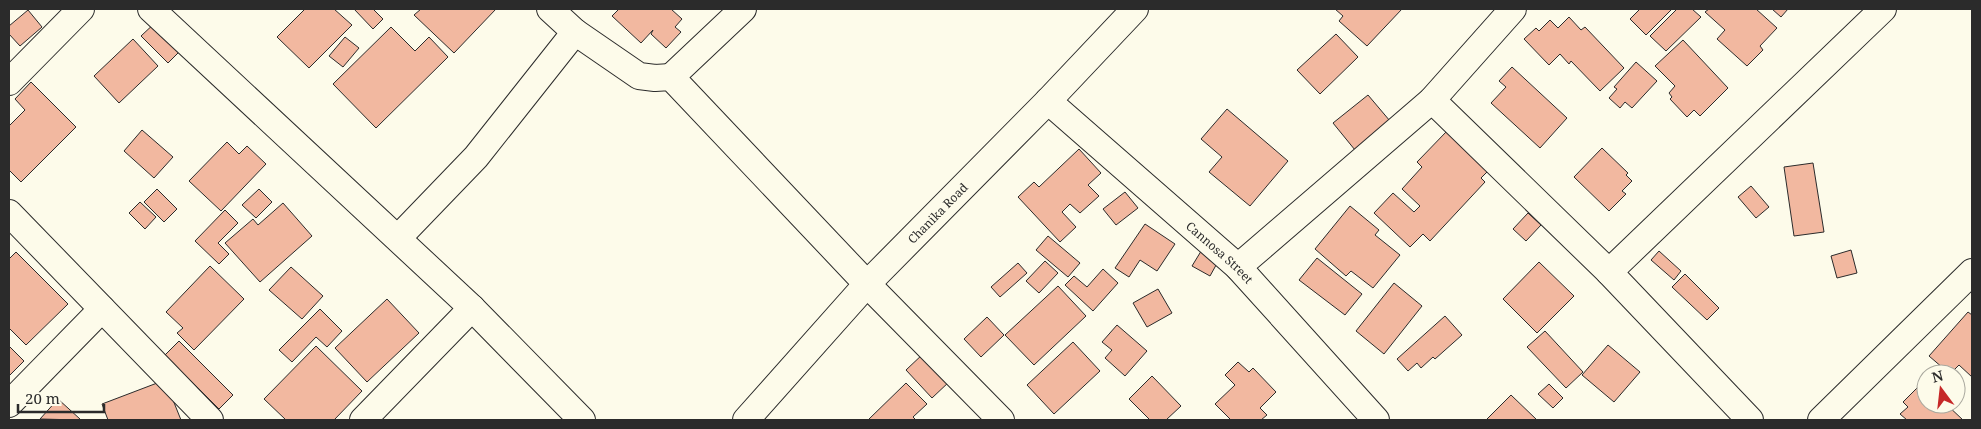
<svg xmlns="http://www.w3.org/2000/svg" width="1981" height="429" viewBox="0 0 1981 429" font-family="'Noto Serif',serif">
	<rect width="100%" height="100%" fill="#fdfbea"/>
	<!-- building -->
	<path fill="#f2b8a0" stroke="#2b2b2b" d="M305,9H334L352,25L309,68L277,37Z
		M354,9H373L383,19L373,29Z
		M421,9H496L454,53L414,15Z
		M619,9H671L682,19L675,27L681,32L666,48L651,34L653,30L641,43L612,16Z
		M1335,9H1402L1367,46L1339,21L1343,16Z
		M1640,9H1672L1646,35L1630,19Z
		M1677,9H1692L1701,17L1666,51L1650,36Z
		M1709,9H1756L1777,28L1760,46L1763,50L1747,66L1717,39L1725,30L1705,12Z
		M1772,9H1788L1781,17Z
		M28,10L42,27L20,46L9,34V26Z
		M1569,17L1581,30L1585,27L1624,68L1600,91L1571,61L1569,64L1560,54L1549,65L1524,39L1536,28L1539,31L1550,20L1558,28Z
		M157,21L184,47L168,63L141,36Z
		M391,27L415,51L429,37L448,57L376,128L333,84Z
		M1336,34L1358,57L1320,94L1297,70Z
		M345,37L359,48L343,67L329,56Z
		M133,39L158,66L119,103L94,76Z
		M1683,40L1728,88L1700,116L1694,110L1687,117L1670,99L1672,97L1669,93L1675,86L1655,66Z
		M1636,62L1657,81L1632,108L1625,102L1620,108L1609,98L1617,89L1614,87Z
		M1512,67L1567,118L1540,148L1491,103L1506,87L1499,81Z
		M31,82L76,127L21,182L9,170V126L25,110L15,99Z
		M1368,95L1390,121L1355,150L1333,123Z
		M1227,109L1288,161L1250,206L1209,172L1222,157L1201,139Z
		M142,130L173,157L154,178L124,151Z
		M1447,131L1489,170L1481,178L1485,182L1430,241L1423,234L1410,247L1374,213L1393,193L1414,212L1420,206L1402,189L1422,167L1417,162Z
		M227,142L239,154L247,146L266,164L221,211L189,181Z
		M1602,148L1628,173L1626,175L1632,181L1622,191L1626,194L1609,211L1574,177Z
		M1079,149L1101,173L1088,185L1099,196L1080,213L1070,204L1062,212L1076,227L1060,242L1018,197L1034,182L1039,187Z
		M1813,163L1824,232L1794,236L1784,167Z
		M1751,186L1769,207L1756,218L1738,197Z
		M157,189L177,209L164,222L144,202Z
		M259,189L272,202L256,218L242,205Z
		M1125,192L1138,208L1116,225L1103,209Z
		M140,202L156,217L145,229L129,213Z
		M283,203L312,236L260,282L225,243L253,219L258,225Z
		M1350,206L1379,230L1375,235L1400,255L1373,288L1351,271L1346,276L1315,249Z
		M225,210L238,223L218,243L229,254L219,264L195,241Z
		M1528,213L1541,225L1526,241L1513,229Z
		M1145,224L1175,244L1157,271L1140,260L1129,277L1115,268Z
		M1048,236L1080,263L1068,277L1036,250Z
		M1203,248L1220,258L1210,276L1192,266Z
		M1851,250L1857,273L1837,278L1831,256Z
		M1659,251L1681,271L1674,280L1651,260Z
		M16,252L68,304L26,345L9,328V259Z
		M1317,258L1362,294L1345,315L1299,280Z
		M1045,261L1058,273L1039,293L1026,281Z
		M1539,262L1574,296L1537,333L1503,299Z
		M1018,263L1027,273L1000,297L991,287Z
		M210,266L244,299L194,350L177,333L183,328L166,312Z
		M291,267L323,296L302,319L269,290Z
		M1103,269L1118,283L1093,311L1065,285L1074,276L1087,287Z
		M1685,274L1719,308L1707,320L1672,287Z
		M1394,283L1422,306L1384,354L1356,331Z
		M1058,286L1086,316L1034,365L1005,335Z
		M1158,289L1172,313L1147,327L1133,303Z
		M387,299L419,333L367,382L335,348Z
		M320,309L342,331L327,347L316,337L292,362L279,350Z
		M1968,312L1972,315V377L1959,365L1950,374L1929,356Z
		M1445,316L1462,335L1435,359L1433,357L1421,368L1417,363L1408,371L1397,359Z
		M987,317L1004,335L981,357L964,339Z
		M1117,325L1147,351L1125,376L1105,358L1112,350L1102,342Z
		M1545,331L1583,372L1566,388L1527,347Z
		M179,341L233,395L219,409L165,355Z
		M1073,342L1100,371L1054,414L1027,385Z
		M1608,345L1640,372L1614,402L1582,375Z
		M9,346L24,361L9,376Z
		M316,346L362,391L334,420H286L264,399Z
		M924,353L950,381L932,398L906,370Z
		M1238,362L1249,372L1253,368L1276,392L1260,408L1267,415L1261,420H1231L1215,404L1235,385L1225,375Z
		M1152,376L1181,406L1166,420H1150L1129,399Z
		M165,380L181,420H108L102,404Z
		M1923,382L1926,384V404H1946L1963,420H1907L1900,414L1908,407L1903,402Z
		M906,383L927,404L913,417L916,420H868Z
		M1549,384L1563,398L1553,408L1538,394Z
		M1511,395L1537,420H1486Z
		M58,399L80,419L79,420L40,419Z"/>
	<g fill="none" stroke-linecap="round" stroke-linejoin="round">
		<!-- street casing -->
		<g stroke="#2b2b2b" stroke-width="28">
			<g id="street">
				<path d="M151,9L472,308L582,420"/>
				<path d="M550,9L575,32L639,76L655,78L671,77L867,284L1001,420"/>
				<path d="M671,77L743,9"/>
				<path d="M9,82L81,9"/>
				<path d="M1432,100L1609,272L1750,420"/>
				<path id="s1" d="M1048,101L1238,267L1376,420"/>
				<path d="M9,213L210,420"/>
				<path d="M398,238L476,157L575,32"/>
				<path d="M1238,267L1432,100L1513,9"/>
				<path d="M1609,272L1883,9"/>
				<path d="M9,404L102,309"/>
				<path d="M363,420L472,308"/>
				<path id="s2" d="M746,420L867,284L1048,101L1135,9"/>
				<path d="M1821,420L1972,272"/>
			</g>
		</g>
		<!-- street -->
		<use href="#street" stroke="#fdfbea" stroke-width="26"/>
	</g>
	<g text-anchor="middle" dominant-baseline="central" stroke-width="4" stroke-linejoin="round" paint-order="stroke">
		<!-- street labels -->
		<g font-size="12" fill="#2b2b2b" stroke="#fdfbea">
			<text stroke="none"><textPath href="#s2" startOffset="282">Chanika Road</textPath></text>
			<text stroke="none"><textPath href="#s1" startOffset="229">Cannosa Street</textPath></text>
		</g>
	</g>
	<!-- border -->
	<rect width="1981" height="429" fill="none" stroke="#2b2b2b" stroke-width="20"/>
	<!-- north arrow -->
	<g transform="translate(1941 389) rotate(345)"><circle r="24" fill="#fdfbea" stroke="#a9a89e"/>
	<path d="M0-4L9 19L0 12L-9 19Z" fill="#c62828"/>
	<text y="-8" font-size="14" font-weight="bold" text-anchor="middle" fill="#2b2b2b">N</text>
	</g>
	<!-- scale -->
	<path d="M18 404v8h86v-8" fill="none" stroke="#2b2b2b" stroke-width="2.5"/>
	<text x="25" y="404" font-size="15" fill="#2b2b2b" stroke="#fdfbea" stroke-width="4" paint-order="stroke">20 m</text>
</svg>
